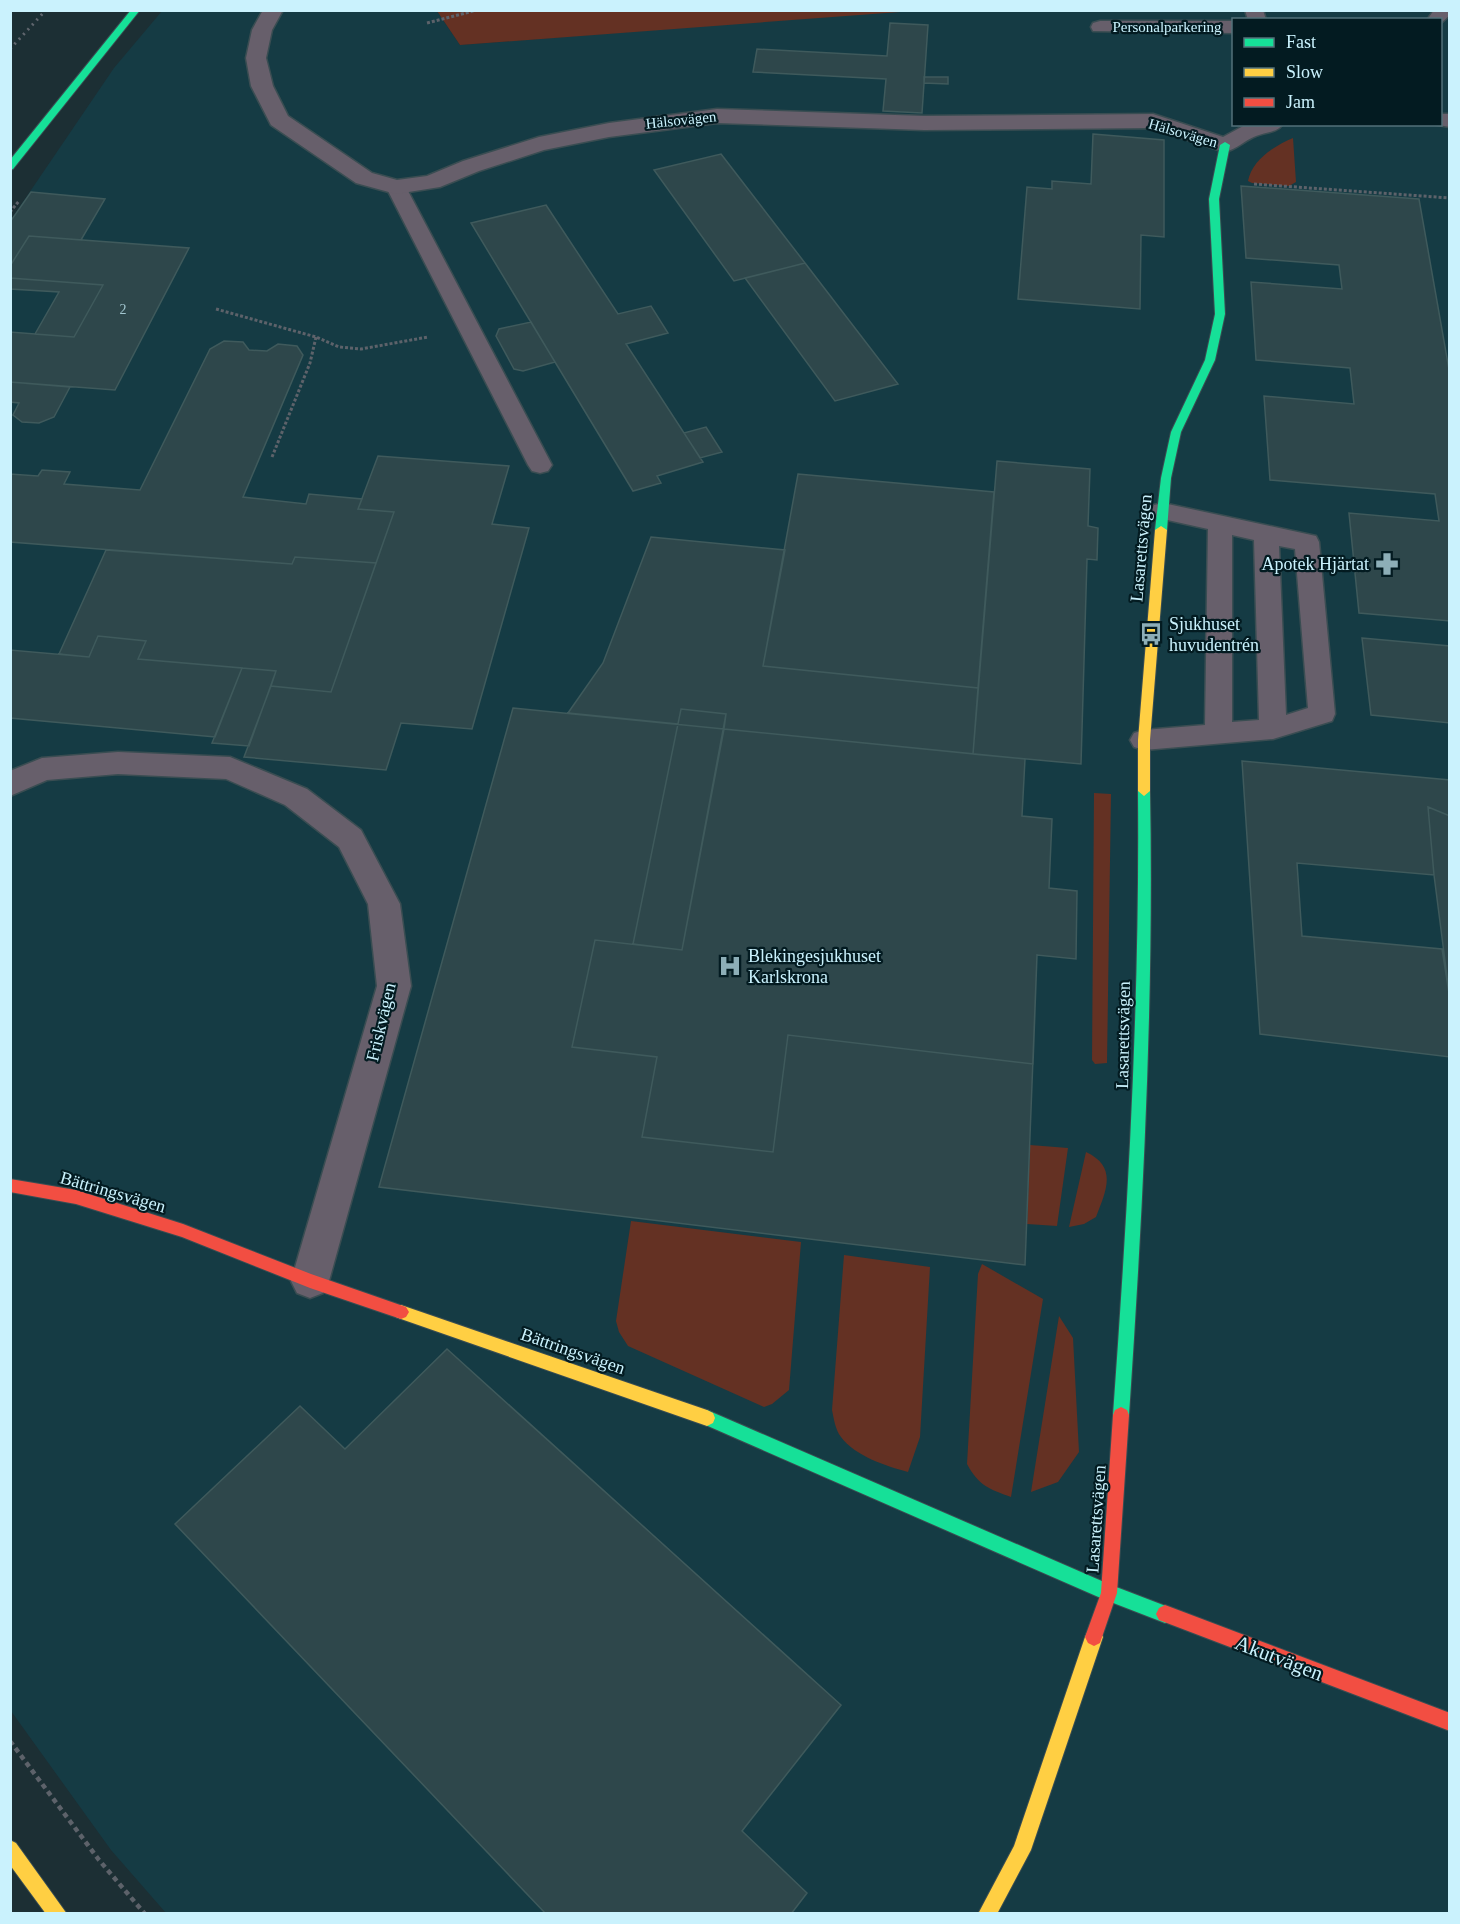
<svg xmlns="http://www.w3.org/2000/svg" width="1460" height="1924" viewBox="0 0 1460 1924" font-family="Georgia,serif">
	<rect width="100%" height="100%" fill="#1c2f34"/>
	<!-- built -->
	<path fill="#153b44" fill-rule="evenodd" d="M913,10L1449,11V1913H166L111,1850L11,1711L10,221L114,68L162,11H437L460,45ZM1234,20H1440V124H1234Z"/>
	<!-- green -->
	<path fill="#643123" d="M437,11H913L460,45Z
		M1293,138L1296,182L1289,186L1252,183L1248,181C1252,160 1274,146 1293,138Z
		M1094,793L1111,794L1107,1063L1095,1064L1092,1060Z
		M1030,1145L1068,1148L1057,1226L1027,1224Z
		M1086,1152C1118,1167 1106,1191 1096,1217L1084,1224L1069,1227Z
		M631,1221L801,1242L789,1390L772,1404L764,1407L628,1346L619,1332L616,1321Z
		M844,1255L930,1267L920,1437L908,1472C886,1466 855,1456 841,1437C835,1429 834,1419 832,1410Z
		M982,1264L1043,1299L1011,1497C989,1489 979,1486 967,1464L978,1274Z
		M1059,1316L1073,1338L1079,1452L1058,1482L1031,1492Z"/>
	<!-- building -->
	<path fill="#2e474b" stroke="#3f5a5c" stroke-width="1.5" d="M890,23L928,25L922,113L883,111L886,79L753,72L757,49L887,56Z
		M924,77H948V84L924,83Z
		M1093,134L1164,140V237L1141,235L1140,309L1018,299L1027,187L1052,189V181L1091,184Z
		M721,154L805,263L734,281L654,170Z
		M1241,186L1419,199L1450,375V621L1359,613L1349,513L1439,521L1435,494L1270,480L1264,396L1354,404L1350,368L1256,360L1251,282L1342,289L1339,265L1246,258Z
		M31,192L105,199L81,240L29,236L10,266V222Z
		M546,205L618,314L651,306L668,333L626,344L703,462L657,476L661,483L633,491L471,223Z
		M29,236L189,248L115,390L10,382V332L74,337L103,285L10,278V266Z
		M805,263L898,384L835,401L745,278Z
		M10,278L103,285L74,337L35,334L59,292L10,289Z
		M531,322L555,362L523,371L514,369L496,336L499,329Z
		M224,341L243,342L249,350L267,351L278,344L297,346L303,355L243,497L306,504L309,494L362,499L358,509L394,512L376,563L295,557L292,564L10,542V474L38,476L42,470L70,472L64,484L140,490L210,349Z
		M10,382L70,387L54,417L39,423L22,422L13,415L19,403L10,402Z
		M706,427L722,452L700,458L684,433Z
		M378,456L509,466L492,524L529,528L472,729L401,723L386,770L244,757L271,686L331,692L394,512L358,509Z
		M997,461L1090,469L1088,526L1098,528L1097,560L1087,559L1081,764L973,754Z
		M798,474L994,492L978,688L763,666Z
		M651,537L785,550L763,666L978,688L973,754L724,729L726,714L681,709L678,724L568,713L603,663Z
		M106,550L292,564L295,557L376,563L331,692L271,686L276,671L138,659L146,641L98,636L89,657L59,654Z
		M98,636L146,641L138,659L242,668L215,737L10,718V650L89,657Z
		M1362,638L1450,646V723L1371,715Z
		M242,668L276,671L249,746L212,743Z
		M513,708L1025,759L1022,816L1052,819L1049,888L1077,891L1076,959L1037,955L1025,1265L379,1187Z
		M681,709L726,714L682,950L633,944Z
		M724,729L1025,759L1022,816L1052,819L1049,888L1077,891L1076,959L1037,955L1033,1064L788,1035L773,1152L642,1137L657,1057L572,1047L595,940L682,950Z
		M1242,761L1450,780V816L1428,807L1434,875L1297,863L1302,936L1442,949L1450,1000V1057L1260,1034Z
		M1428,807L1450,816V1000L1434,875Z
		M447,1349L841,1705L742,1831L807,1893L791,1914H546L175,1524L300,1406L345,1449Z"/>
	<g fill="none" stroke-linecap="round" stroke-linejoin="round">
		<!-- lane casing -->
		<g stroke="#3a4d52" stroke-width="3">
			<path id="lane" d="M1245,10H1263L1266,20H1248Z
				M1434,10H1450V15L1440,24V20H1427Z
				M1100,21H1234V33L1093,31L1091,27L1093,23Z
				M396,181L403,183L406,187L552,465L548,471L540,473L532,471L528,465L386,187L389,183Z
				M1163,503L1316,536L1319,542L1335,714L1332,721L1273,739L1144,750L1134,747L1130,740L1134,733L1144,730L1205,725L1208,529L1154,517L1151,511L1154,505ZM1232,535L1254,540L1259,720L1232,722ZM1279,546L1295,549L1308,708L1286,715Z"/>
		</g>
		<!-- street casing -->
		<g stroke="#3a4d52" stroke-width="3">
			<path id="street" d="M263,10H283L272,30L266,58L273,86L288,116L372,173L397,180L427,176L463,161L539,137L609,123L717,109L924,116L1153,114L1223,137L1247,124H1283C1277,133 1265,132 1256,136C1245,140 1237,149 1225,152L1151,128L924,130L717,123L609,137L544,150L479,171L440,187L396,194L356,183L271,125L251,86L246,58L252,30Z
				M1440,114H1450V127L1432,124H1440Z
				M118,752L230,757L307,789L361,830L400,904L411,986L329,1281L323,1293L310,1298L297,1293L291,1281L377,986L368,904L339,847L285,805L226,779L118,774L47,780L10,796V771L42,758Z"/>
		</g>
		<!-- fast casing -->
		<g stroke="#3a4d52" stroke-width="2">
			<path id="fast" d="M131,10H140L13,169L10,170V160Z
				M1225,142L1230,145L1219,199L1225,314L1215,360L1181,432L1171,478L1167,530L1161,534L1155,530L1161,478L1171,432L1205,360L1215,314L1209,199L1220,145Z
				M1144,786L1150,791C1154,999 1143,1207 1129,1415L1127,1420L1121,1423L1115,1420L1113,1415C1128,1207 1140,999 1138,791Z
				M707,1410L1111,1585L1171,1608L1174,1614L1171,1620L1165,1623L1103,1599L701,1423L699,1418L701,1413Z"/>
		</g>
		<!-- slow casing -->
		<g stroke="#3a4d52" stroke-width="2">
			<path id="slow" d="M1161,526L1167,530L1150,740V791L1144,796L1138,791V740L1155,530Z
				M401,1305L707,1410L713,1413L715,1418L713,1423L707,1426L401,1319L396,1317L393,1312L396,1307Z
				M1094,1628L1100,1631L1103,1637L1031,1850L997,1914H978L1014,1846L1085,1637L1088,1631Z
				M10,1840L16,1843L67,1914H46L10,1865Z"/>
		</g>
		<!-- jam casing -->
		<g stroke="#3a4d52" stroke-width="2">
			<path id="jam" d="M10,1179L76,1190L183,1224L311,1274L406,1307L409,1312L406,1317L401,1319L310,1288L182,1237L76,1204L10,1192Z
				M1121,1407L1127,1410L1129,1415L1117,1593L1100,1643L1094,1646L1088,1643L1085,1637L1101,1593L1113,1415L1115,1410Z
				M1165,1605L1450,1713V1731L1159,1620L1156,1614L1159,1608Z"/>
		</g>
		<!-- path-far1 -->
		<path stroke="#5d626a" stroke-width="3" stroke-dasharray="3 2" stroke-linecap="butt" d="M427,23L477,10
			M1254,184L1450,198
			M10,212L19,201
			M216,309L316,337L339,347L361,349L428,337
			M272,457L310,363L316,337"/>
		<!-- path -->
		<path stroke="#5d626a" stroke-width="4.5" stroke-dasharray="5 4" stroke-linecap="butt" d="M10,1741L99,1860L145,1914"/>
		<!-- lane -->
		<use href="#lane" fill="#675f6b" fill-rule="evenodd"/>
		<!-- street -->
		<use href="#street" fill="#675f6b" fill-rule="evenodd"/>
		<!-- fast -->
		<use href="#fast" fill="#16e098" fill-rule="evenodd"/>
		<!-- slow -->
		<use href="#slow" fill="#ffcf43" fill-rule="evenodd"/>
		<!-- jam -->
		<use href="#jam" fill="#f24e42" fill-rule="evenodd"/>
		<!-- rail -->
		<path stroke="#60666e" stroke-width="3" stroke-dasharray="2 4.5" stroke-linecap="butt" d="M10,49L46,10"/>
	</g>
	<!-- icons -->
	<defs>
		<g id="pharmacy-bare" transform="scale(1.8)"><path d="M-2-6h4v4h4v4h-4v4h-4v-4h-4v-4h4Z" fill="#8daeb7" stroke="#031b21" stroke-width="2.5" paint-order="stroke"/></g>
		<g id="bus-bare" transform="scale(1.8)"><path d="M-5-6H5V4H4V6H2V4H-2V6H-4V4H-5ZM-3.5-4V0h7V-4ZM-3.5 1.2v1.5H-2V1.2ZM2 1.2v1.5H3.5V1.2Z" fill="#8daeb7" stroke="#031b21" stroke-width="2.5" paint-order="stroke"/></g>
		<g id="hospital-bare" transform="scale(1.8)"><path d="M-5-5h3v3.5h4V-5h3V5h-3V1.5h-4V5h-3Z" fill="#8daeb7" stroke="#031b21" stroke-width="2.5" paint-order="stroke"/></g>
	</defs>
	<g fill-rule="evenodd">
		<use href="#pharmacy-bare" x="1387" y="564"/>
		<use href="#bus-bare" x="1151" y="634"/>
		<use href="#hospital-bare" x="730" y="966"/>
	</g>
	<g text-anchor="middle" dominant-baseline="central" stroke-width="4.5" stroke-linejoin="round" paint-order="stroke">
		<!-- far-number labels -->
		<g font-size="14" fill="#a3c7d0">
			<text x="123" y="309">2</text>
		</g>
		<!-- far-street labels -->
		<g font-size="15" fill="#caf2fd" stroke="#031b21">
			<text x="1167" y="27">Personalparkering</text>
			<text transform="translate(681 120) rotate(-6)">Hälsovägen</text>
			<text transform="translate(1183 133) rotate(16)">Hälsovägen</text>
		</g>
		<!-- street labels -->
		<g font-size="18" fill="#caf2fd" stroke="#031b21">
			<text transform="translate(1141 548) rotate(-85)">Lasarettsvägen</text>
			<text transform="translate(381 1022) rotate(-77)">Friskvägen</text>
			<text transform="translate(1123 1035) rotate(-89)">Lasarettsvägen</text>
			<text transform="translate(113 1192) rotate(16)">Bättringsvägen</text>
			<text transform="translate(573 1351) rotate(19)">Bättringsvägen</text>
			<text transform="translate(1096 1519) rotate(-86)">Lasarettsvägen</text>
		</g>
		<!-- poi labels -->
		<g font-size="18" fill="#caf2fd" stroke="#031b21" text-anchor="start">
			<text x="1369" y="564" text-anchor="end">Apotek Hjärtat</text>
			<text x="1169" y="624">Sjukhuset<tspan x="1169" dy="21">huvudentrén</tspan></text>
			<text x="748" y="956">Blekingesjukhuset<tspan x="748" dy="21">Karlskrona</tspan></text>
		</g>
		<!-- near-street labels -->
		<g font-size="21" fill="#caf2fd" stroke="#031b21">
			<text transform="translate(1279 1658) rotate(21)">Akutvägen</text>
		</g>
	</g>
	<!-- border -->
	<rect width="1460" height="1924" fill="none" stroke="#caf2fd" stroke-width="24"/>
	<!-- legend -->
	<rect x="1232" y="18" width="210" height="108" fill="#031b21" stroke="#537179" stroke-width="1.5"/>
	<rect x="1244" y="38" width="30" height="9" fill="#16e098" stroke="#537179" stroke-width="1.5"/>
	<text x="1286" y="48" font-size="18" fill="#caf2fd">Fast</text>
	<rect x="1244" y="68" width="30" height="9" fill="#ffcf43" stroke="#537179" stroke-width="1.5"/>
	<text x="1286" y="78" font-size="18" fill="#caf2fd">Slow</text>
	<rect x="1244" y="98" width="30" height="9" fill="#f24e42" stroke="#537179" stroke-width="1.5"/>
	<text x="1286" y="108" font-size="18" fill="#caf2fd">Jam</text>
</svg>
